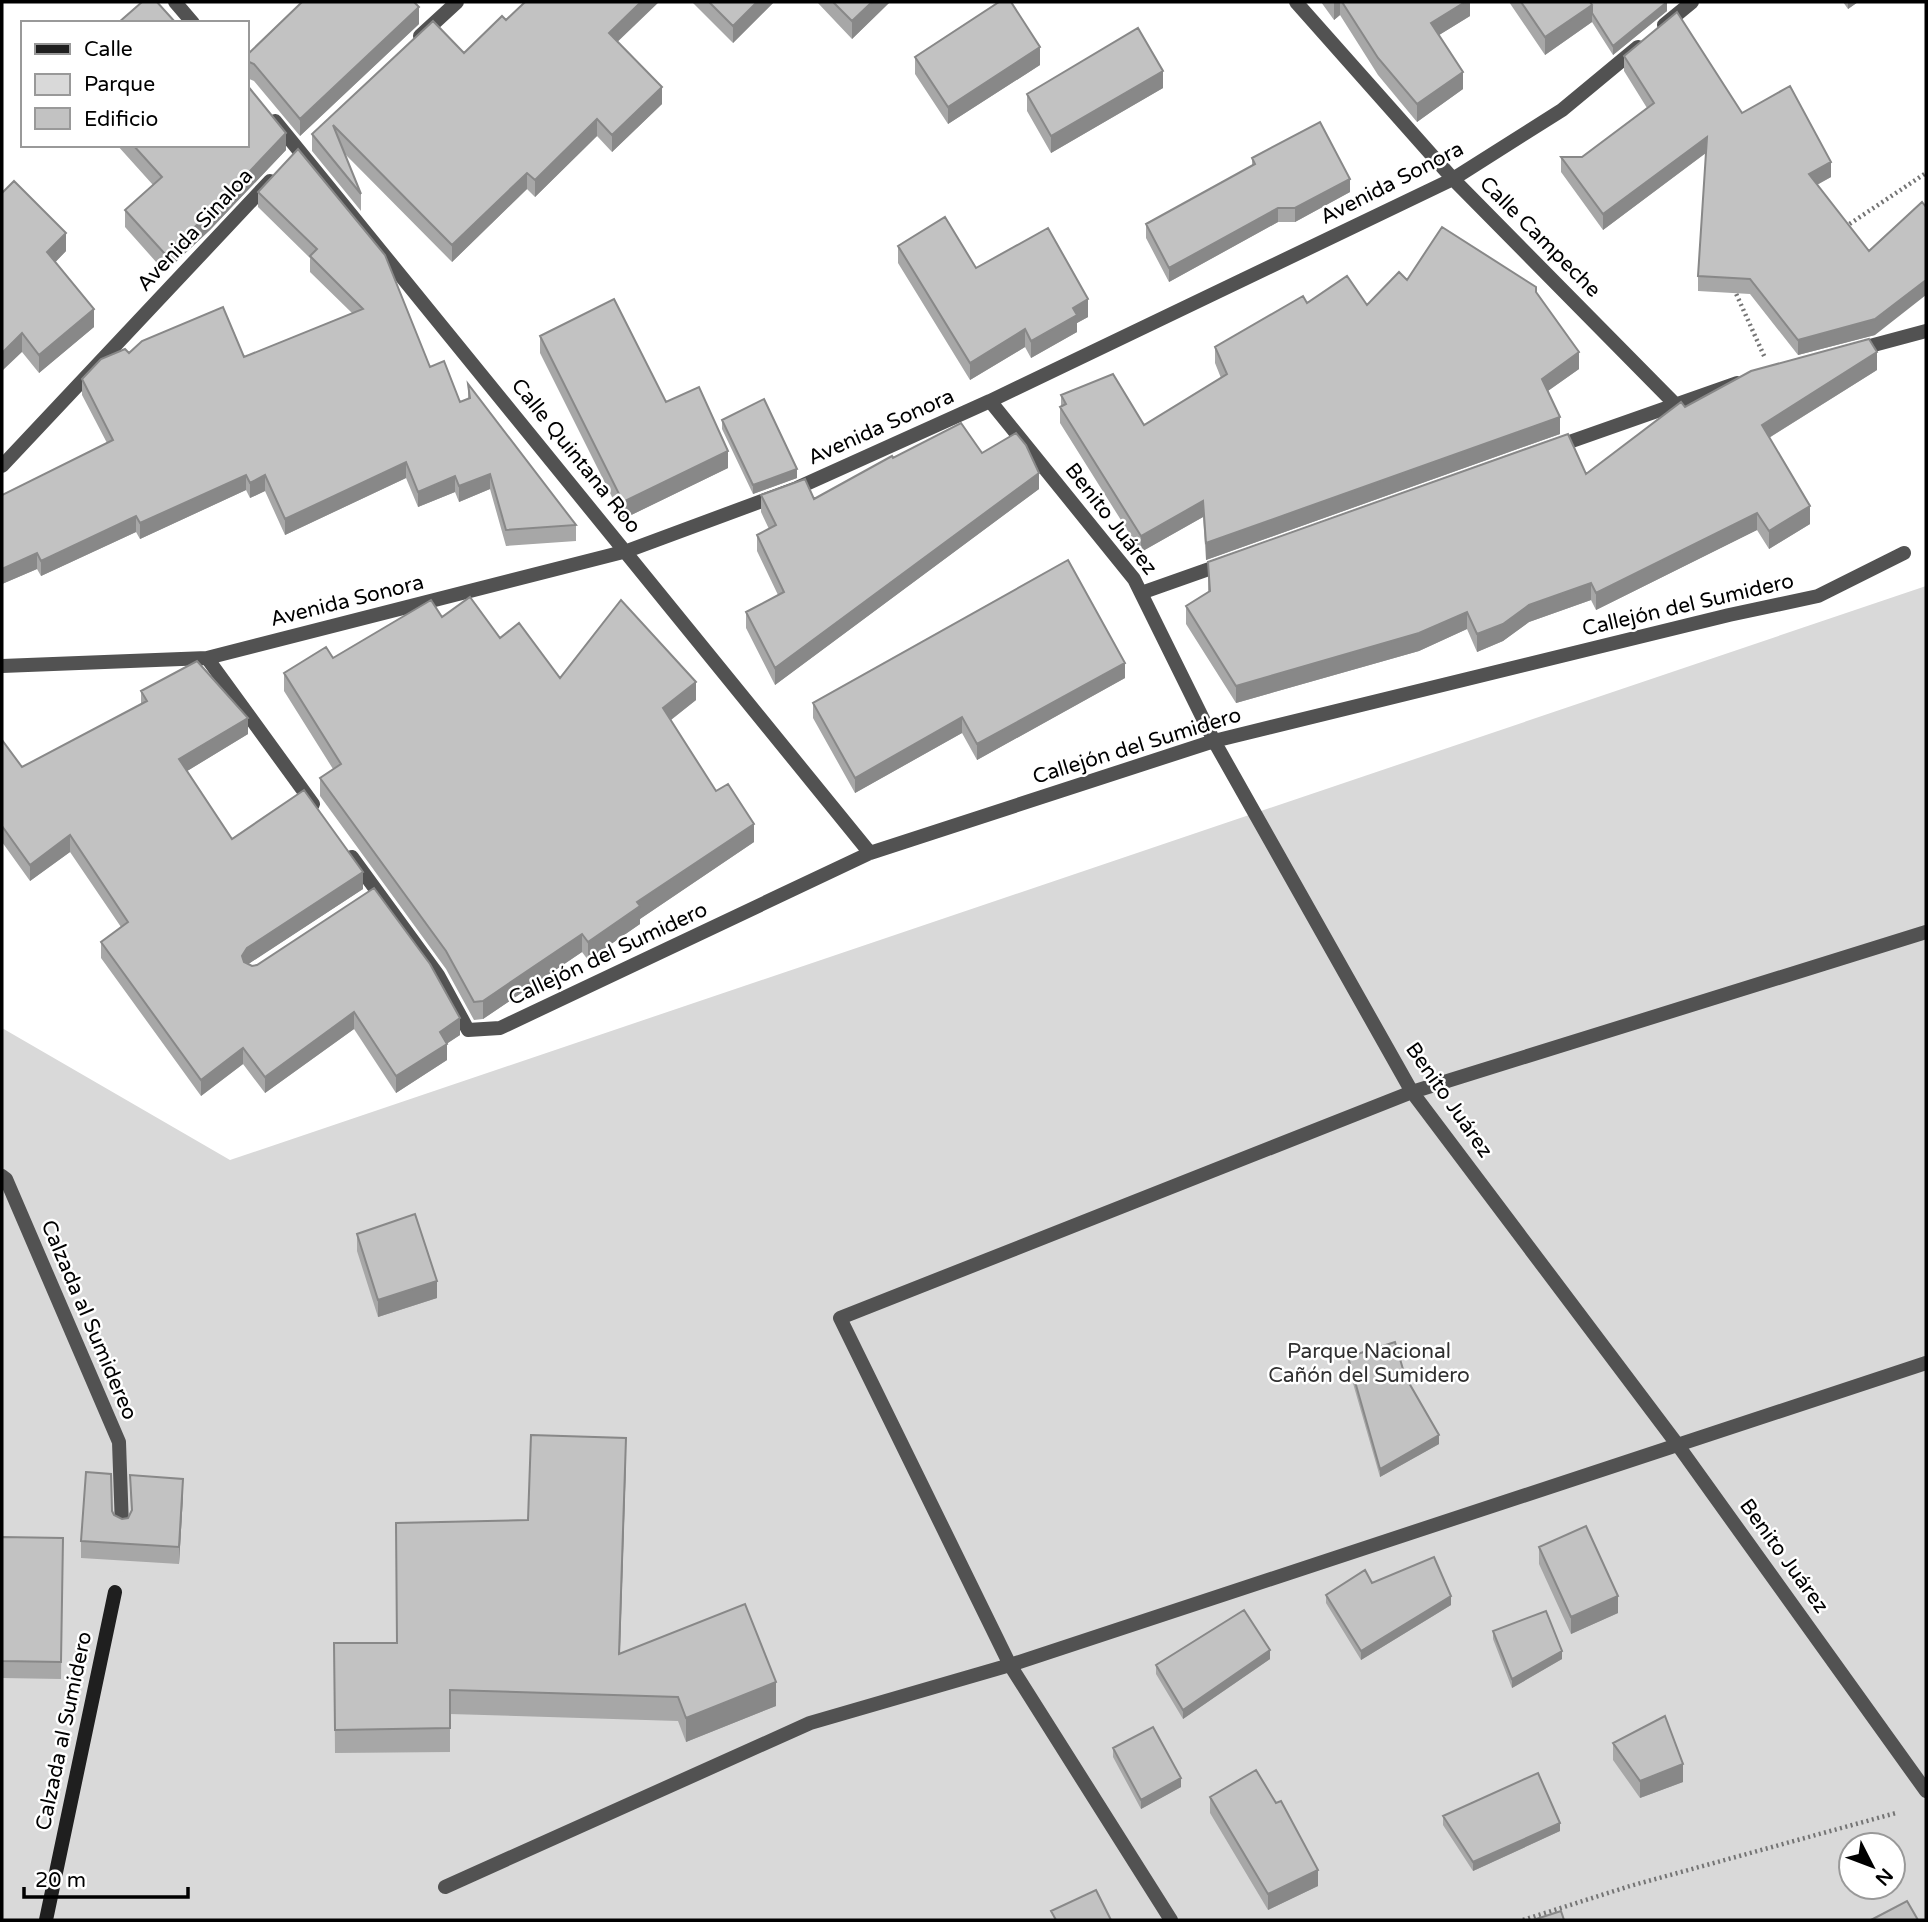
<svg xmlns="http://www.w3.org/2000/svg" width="1928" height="1922" viewBox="0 0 1928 1922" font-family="'Varela Round',sans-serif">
	<rect width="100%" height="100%" fill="#fff"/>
	<!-- green -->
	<path fill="#d9d9d9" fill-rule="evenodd" d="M1926,586V1920H2V1028L230,1160ZM1851,1845H1893V1887H1851Z"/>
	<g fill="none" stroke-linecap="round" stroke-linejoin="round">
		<!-- minor-tunnel -->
		<path stroke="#d9d9d9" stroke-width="14" stroke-dasharray="14 7" stroke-linecap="butt" d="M115,1592L120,1542"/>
		<!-- path -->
		<path stroke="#747474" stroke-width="4.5" stroke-dasharray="2 3.5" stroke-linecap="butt" d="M1845,227L1926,173
			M1734,289L1765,358
			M1523,1920L1630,1886L1896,1813"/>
		<!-- minor -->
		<path stroke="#525252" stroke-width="14" d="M175,2L193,23
			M1296,2L1453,179L1674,403
			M1664,25L1692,2
			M420,36L457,2
			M275,121L870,853
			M1855,350L1926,331
			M990,401L1134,579L1214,741L1412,1092L1677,1444L1926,1791
			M1555,447L1737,383
			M2,466L270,181
			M1141,593L1226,563
			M207,658L313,804
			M2,666L207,658L627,551L797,488L990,401L1453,179L1562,110L1638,47
			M352,857L438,975L468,1030L500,1028L870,853L1214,741L1729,615L1818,596L1904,553
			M2,1176L6,1179L119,1442L122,1527
			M445,1887L810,1723L1010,1665L1926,1363
			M1171,1920L1010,1665L840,1318L1412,1092L1926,932"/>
		<!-- secondary -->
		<path stroke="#1f1f1f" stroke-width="14" d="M46,1920L115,1592"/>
	</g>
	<!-- wall -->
	<path fill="#a7a7a7" d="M692,2H774L733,43Z
		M817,2H890L852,39Z
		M1321,2H1470V16L1439,35L1463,89L1417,122L1378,75L1340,15L1334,20Z
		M1509,2H1667V11L1613,55L1592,22L1545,55Z
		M1843,2H1858L1848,9Z
		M506,20L617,42L662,104L612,152L597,136L535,197L527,189L452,262L344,153L361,194V211L312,151V134L464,53Z
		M419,24L300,136L254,81L247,78V55Z
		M1624,56L1742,113L1831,177L1817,185L1875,335L1798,355L1750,294L1698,291V276L1706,153L1603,230L1561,172V157H1582L1647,108L1624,71Z
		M915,57L1040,65L948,124L915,74Z
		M1163,88L1051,153L1027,111V94Z
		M117,145H247L286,150L210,230L165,272L125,227V210L153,185Z
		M298,149L430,367L460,402L468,399V384L576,525V541L506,546L490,489L459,502L455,492L418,507L406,478L285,535L265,491L250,498L246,490L140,539L136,532L41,576L37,569L2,584L107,443L82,395V379L129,353L244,357L352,313L310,272V258L258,207V192Z
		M1252,158L1350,192L1295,222H1278L1169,282L1146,238V224L1252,166Z
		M2,193L66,251L55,262L94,327L39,373L22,352Z
		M898,246L976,268L1088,317L1077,323V332L1031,358L1025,347L970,380L898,263Z
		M1407,280L1536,292L1579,369L1548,391L1560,434L1206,560L1203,517L1141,552L1060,423V407L1061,406V395L1144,425L1221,378L1215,363V347L1307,303L1367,305Z
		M540,336L666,402L728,468L623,519L540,353Z
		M1877,370L1769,438L1810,524L1769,549L1757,530L1596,610L1591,600L1529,622L1503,641L1477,652L1467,629L1419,651L1236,703L1186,624V606L1208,592V562L1586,474L1685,407Z
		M722,420L797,478L753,494L722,429Z
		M982,453L1039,489L775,685L746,628V612L778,595L757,551V535L769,529L761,512V495L814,499L893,458Z
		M442,617L500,638L560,678L696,700L671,720L716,791L754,842L640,919V924L588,960L582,952L483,1019L474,1020L446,969L320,796V778L333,769L284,691V673L333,658Z
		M1125,678L977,760L962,733L855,793L813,718V703Z
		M141,691L248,734L187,771L232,839L363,889L248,964L460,1035L447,1043V1060L396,1093L354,1029L265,1093L243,1064L201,1096L101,958V942L121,927L70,852L30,881L2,842V740L22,767L141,704Z
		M357,1234L437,1298L378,1317L357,1251Z
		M1348,1357L1405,1376L1439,1444L1380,1477L1348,1366Z
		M626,1461L620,1654L776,1706L686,1742L678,1721L450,1714V1752L335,1753L334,1643H396L528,1520Z
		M130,1475L183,1496L179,1564L81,1558V1541L112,1511L114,1515L122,1519L128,1518L131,1511Z
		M2,1537L63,1538L61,1679L2,1678Z
		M1539,1547L1618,1613L1571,1634L1539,1564Z
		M1372,1583L1451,1605L1361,1660L1326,1603V1595Z
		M1493,1631L1562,1659L1512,1688L1493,1639Z
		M1270,1659L1183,1719L1156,1674V1665Z
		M1613,1743L1683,1782L1640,1798L1613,1760Z
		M1113,1748L1181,1787L1141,1809L1113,1757Z
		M1210,1797L1318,1886L1268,1910L1210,1813Z
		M1443,1816L1560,1831L1473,1871L1443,1825Z"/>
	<!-- shaded-wall -->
	<path fill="#888" d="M641,2H659L609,50V33Z
		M757,2H774L733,43V26Z
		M872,2H890L852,39V21Z
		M1335,2H1340V15L1334,20V3Z
		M1465,2H1470V16L1431,40V23Z
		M1667,2V11L1613,55V46Z
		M1848,2H1858L1848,9Z
		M1592,5V22L1545,55V37Z
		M419,7V24L300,136V119Z
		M1040,47V65L948,124V107Z
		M1163,71V88L1051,153V136Z
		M1463,72V89L1417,122V104Z
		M662,87V104L612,152V135Z
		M597,119V136L535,197V180Z
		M286,133V150L210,230L165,272V254Z
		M1707,137V152L1603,230V214Z
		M1831,162V177L1809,189V174Z
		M527,173V189L452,262V245Z
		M1350,179V192L1295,222V208Z
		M1278,208V222L1169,282V268Z
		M66,233V251L47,271V252Z
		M1926,280V295L1875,335L1798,355V340Z
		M1088,299V317L1077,323V332L1031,358V341L1073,308Z
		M94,309V327L39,373V355Z
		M1025,329V347L970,380V363Z
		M22,333V352L2,371V353Z
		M1579,352V369L1542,395V379Z
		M1877,352V370L1762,442V425Z
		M1560,417V434L1206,560V543Z
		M728,451V468L623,519V502Z
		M406,462V478L285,535V519Z
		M797,469V478L753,494V485Z
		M1039,473V489L775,685V668Z
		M490,474V489L459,502V486Z
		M246,475V490L140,539V523Z
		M265,475V491L250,498V483Z
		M455,476V492L418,507V492Z
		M1203,501V517L1141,552V536Z
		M1810,506V524L1769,549V531Z
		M1757,513V530L1596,610V593Z
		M136,516V532L41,576V561Z
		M37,553V569L2,584V569Z
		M1591,583V600L1529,622L1503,641L1477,652V634L1529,605Z
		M1467,612V629L1419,651L1236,703V686Z
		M1125,663V678L977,760V744Z
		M696,682V700L663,726V708Z
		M962,717V733L855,793V778Z
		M248,718V734L179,776V759Z
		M754,824V842L640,919V924L588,960V942L637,902Z
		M70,835V852L30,881V865Z
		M363,872V889L247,965L242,973V956L247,948Z
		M582,934V952L483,1019V1001Z
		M354,1012V1029L265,1093V1077Z
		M460,1018V1035L445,1045L447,1044V1060L396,1093V1076L440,1032Z
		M243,1048V1064L201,1096V1080Z
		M437,1281V1298L378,1317V1300Z
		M1439,1435V1444L1380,1477V1469Z
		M626,1438V1461L619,1678V1654Z
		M183,1479V1496L179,1564V1547Z
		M1451,1596V1605L1361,1660V1651Z
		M1618,1596V1613L1571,1634V1617Z
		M1270,1650V1659L1183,1719V1710Z
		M1562,1651V1659L1512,1688V1679Z
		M776,1682V1706L686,1742V1718Z
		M1683,1764V1782L1640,1798V1781Z
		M1181,1778V1787L1141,1809V1800Z
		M1560,1823V1831L1473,1871V1862Z
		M1318,1870V1886L1268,1910V1894Z"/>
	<!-- building -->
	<path fill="#c2c2c2" stroke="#888" stroke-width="2" d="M142,2H157L176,23H118Z
		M302,2H414L419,7L300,119L254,64L247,61V55Z
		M525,2H641L609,33L662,87L612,135L597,119L535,180L527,173L452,245L333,125L361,194L312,134L433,21L464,53L502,16L506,20Z
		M709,2H757L733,26Z
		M833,2H872L852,21Z
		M999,2H1011L1040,47L948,107L915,57Z
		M1342,2H1465L1431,23L1463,72L1417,104L1378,58Z
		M1521,2H1590L1592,5L1545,37Z
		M1590,2H1667L1613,46L1592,13V5Z
		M1677,12L1742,113L1790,86L1831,162L1809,174L1869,251L1922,202L1926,207V280L1875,319L1798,340L1750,279L1698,276L1707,137L1603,214L1561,157H1582L1654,103L1624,56Z
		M1138,28L1163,71L1051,136L1027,94Z
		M247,85L286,133L210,213L165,254L125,210L162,177L133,145H247Z
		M1320,122L1350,179L1295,208H1278L1169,268L1146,224L1255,164L1252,158Z
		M298,149L385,255L430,367L444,361L460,402L470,398L468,384L576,525L506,530L490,474L459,486L455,476L418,492L406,462L285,519L265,475L250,483L246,475L140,523L136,516L41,561L37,553L2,569V495L113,440L82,379L101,359L125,349L129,353L142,341L223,307L244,357L363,309L310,256L317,249L258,192Z
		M14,181L66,233L47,252L94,309L39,355L22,333L2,353V193Z
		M945,217L976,268L1048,228L1088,299L1073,308L1077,315L1031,341L1025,329L970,363L898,246Z
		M1442,227L1536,287V292L1579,352L1542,379L1560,417L1206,543L1203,501L1141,536L1060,407L1066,404L1061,395L1113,374L1144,425L1227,374L1215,347L1303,296L1307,303L1347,276L1367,305L1399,272L1407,280Z
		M614,299L666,402L699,387L728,451L623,502L540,336Z
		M1869,339L1877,352L1762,425L1810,506L1769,531L1757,513L1596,593L1591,583L1529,605L1503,624L1477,634L1467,612L1419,633L1236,686L1186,606L1210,591L1208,562L1568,434L1586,474L1681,402L1685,407L1751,371Z
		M764,399L797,469L753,485L722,420Z
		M961,423L982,453L1016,433L1026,445L1039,473L775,668L746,612L784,592L757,535L776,525L761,495L805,479L814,499L892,456L893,458Z
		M1068,560L1125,663L977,744L962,717L855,778L813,703Z
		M470,597L500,638L519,623L560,678L621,600L696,682L663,708L716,791L728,784L754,824L637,902L640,906L588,942L582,934L483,1001L474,1002L446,951L320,778L341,764L284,673L326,647L333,658L431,600L442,617Z
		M197,661L248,718L179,759L232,839L304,790L363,872L247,948L242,956L244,962L252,966L257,965L374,888L430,964L460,1018L440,1032L447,1044L396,1076L354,1012L265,1077L243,1048L201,1080L101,942L128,922L70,835L30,865L2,826V740L22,767L147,701L141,691Z
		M415,1214L437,1281L378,1300L357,1234Z
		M1395,1342L1405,1376L1439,1435L1380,1469L1348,1357Z
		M531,1435L626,1438L619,1654L745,1604L776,1682L686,1718L678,1697L450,1690V1728L335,1730L334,1643H397L396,1523L528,1520Z
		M86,1472L111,1474L112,1511L114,1515L122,1519L128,1518L132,1510L130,1475L183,1479L179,1547L81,1541Z
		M1586,1526L1618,1596L1571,1617L1539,1547Z
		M2,1537L63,1538L61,1662L2,1661Z
		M1434,1557L1451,1596L1361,1651L1326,1595L1365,1570L1372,1583Z
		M1244,1610L1270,1650L1183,1710L1156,1665Z
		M1546,1611L1562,1651L1512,1679L1493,1631Z
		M1665,1716L1683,1764L1640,1781L1613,1743Z
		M1153,1727L1181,1778L1141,1800L1113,1748Z
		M1256,1770L1276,1803L1281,1801L1318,1870L1268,1894L1210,1797Z
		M1538,1773L1560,1823L1473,1862L1443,1816Z
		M1096,1890L1111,1920H1056L1051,1911Z
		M1907,1901L1918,1920H1871Z
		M1561,1911L1564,1920H1533Z"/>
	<g text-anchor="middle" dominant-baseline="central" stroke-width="5" stroke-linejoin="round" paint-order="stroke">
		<!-- street labels -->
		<g font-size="21" fill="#000" stroke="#fff">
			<text transform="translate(1392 183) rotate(-27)">Avenida Sonora</text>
			<text transform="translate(195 230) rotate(-47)">Avenida Sinaloa</text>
			<text transform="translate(1540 237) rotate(45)">Calle Campeche</text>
			<text transform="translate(881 427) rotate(-24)">Avenida Sonora</text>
			<text transform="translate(576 456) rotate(51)">Calle Quintana Roo</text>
			<text transform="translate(1111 519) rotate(52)">Benito Juárez</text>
			<text transform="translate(347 601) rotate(-14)">Avenida Sonora</text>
			<text transform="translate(1688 605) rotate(-13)">Callejón del Sumidero</text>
			<text transform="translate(1137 746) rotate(-17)">Callejón del Sumidero</text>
			<text transform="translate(608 954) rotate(-25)">Callejón del Sumidero</text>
			<text transform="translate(1449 1100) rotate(55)">Benito Juárez</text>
			<text transform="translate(89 1320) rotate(67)">Calzada al Sumidereo</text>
			<text transform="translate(1784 1556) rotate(54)">Benito Juárez</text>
			<text transform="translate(64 1731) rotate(-78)">Calzada al Sumidero</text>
		</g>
		<!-- park labels -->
		<g font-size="21" fill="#303030" stroke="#fff">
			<text x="1369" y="1351">Parque Nacional<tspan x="1369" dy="24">Cañón del Sumidero</tspan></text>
		</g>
	</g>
	<!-- border -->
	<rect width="1928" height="1922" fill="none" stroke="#000000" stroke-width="7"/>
	<!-- legend -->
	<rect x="21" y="21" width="228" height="126" fill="#ffffff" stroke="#999999" stroke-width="2"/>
	<rect x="35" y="44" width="35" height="10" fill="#1f1f1f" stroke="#999999" stroke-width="2"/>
	<text x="84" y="56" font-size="21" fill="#000000">Calle</text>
	<rect x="35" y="74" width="35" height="21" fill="#d9d9d9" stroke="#999999" stroke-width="2"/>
	<text x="84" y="91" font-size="21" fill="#000000">Parque</text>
	<rect x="35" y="108" width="35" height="21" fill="#c2c2c2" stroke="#999999" stroke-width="2"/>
	<text x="84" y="126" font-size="21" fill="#000000">Edificio</text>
	<!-- north arrow -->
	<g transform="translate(1872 1866) rotate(132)"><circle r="33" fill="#ffffff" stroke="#999999" stroke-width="2"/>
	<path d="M0-5L12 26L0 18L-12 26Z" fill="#000000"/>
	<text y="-10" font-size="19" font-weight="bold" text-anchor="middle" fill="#000000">N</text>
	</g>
	<!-- scale -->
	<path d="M24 1887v10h164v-10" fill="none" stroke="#000000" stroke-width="3.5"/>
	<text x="35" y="1887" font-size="21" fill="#000000" stroke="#ffffff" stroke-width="5" paint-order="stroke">20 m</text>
</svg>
